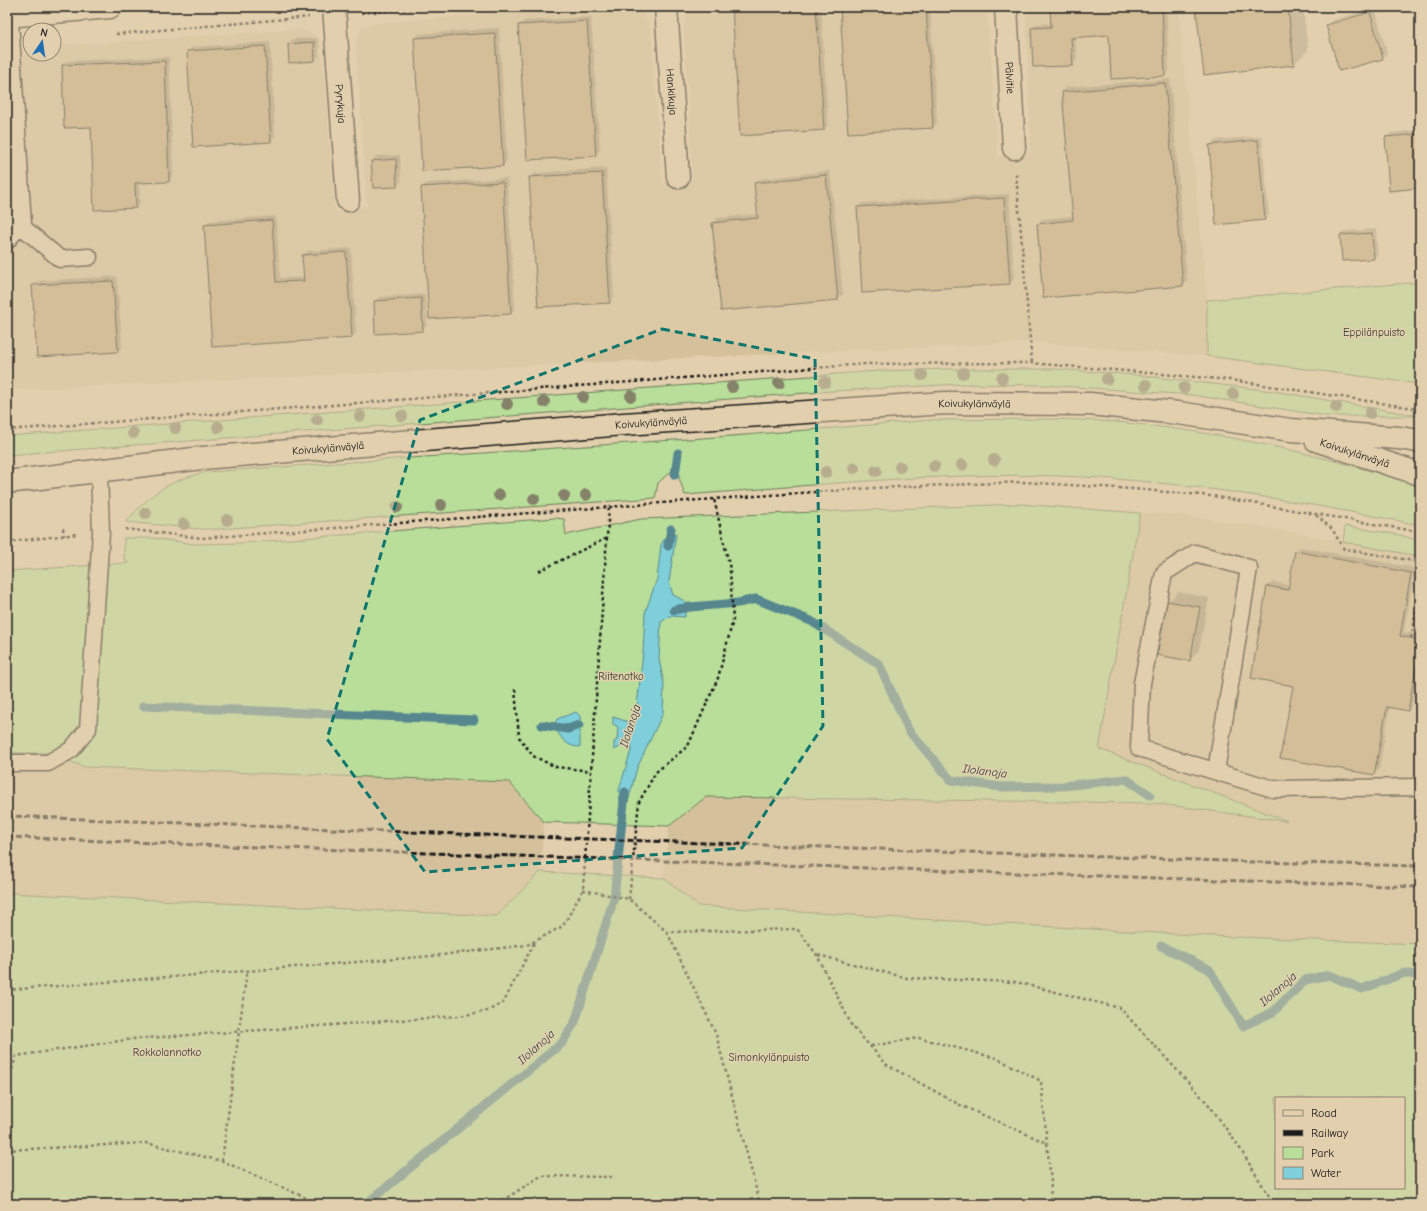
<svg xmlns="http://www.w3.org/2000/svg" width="1427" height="1211" viewBox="0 0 1427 1211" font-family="'Comic Neue',sans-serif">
	<rect width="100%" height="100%" fill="#e2cfad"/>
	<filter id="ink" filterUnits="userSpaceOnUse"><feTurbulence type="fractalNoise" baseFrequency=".025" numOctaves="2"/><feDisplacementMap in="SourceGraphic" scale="8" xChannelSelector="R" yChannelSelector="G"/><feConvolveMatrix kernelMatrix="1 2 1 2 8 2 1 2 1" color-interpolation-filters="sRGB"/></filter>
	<g filter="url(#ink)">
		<!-- built -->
		<path fill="#d4c19c" d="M577,7H636L641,9L651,30L662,183L693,181L684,28L689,9L691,7H987L998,157L1031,153L1026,7H1178L1207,300V356L1031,342L7,390V231L33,229L20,63L26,53L30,51V54H54V46L300,29L314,34L321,43L335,212L367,207L356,40L363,27L378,23Z
			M1140,513L1180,515L1282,530L1420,556V944L1209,936L698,906L664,878L669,826L706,797L1153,803L1285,820L1098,749Z
			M7,753H47L85,767L510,782L544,822L540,872L497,916L7,893Z"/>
		<!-- green -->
		<path fill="#b8de99" stroke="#6a7d5a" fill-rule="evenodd" d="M1420,282V384L1207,356V300Z
			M951,369H1054L1136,375L1273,391L1420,416H1326L1192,395L1046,385L961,384L833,391L7,455V436L878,371Z
			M933,420C993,420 1055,417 1115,422C1218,431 1321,454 1420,486V525C1301,502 1181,480 1060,476C935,472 809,486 685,495L678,475L670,472L658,483L655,498L217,529H201L126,522C153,491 167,482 206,472L732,436Z
			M1019,504L1140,513L1099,749L1287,821L1153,803L706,797L669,826L544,822L509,782L85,767L47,753H7V571L128,563L124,557V538H152L194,544L242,543L555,518L564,519L566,535L641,519Z
			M1345,526L1400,535L1420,541L1418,556L1343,542Z
			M540,872L664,878L698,906L1209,936L1420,944V1204H7V893L497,916ZM1276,1098H1404V1188H1276Z"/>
		<!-- water -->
		<path fill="#7fcfdb" stroke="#57878f" d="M676,534L669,582L673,595L685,601V617L670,616L661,622L659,659L664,684L663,713L637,768L628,802H620L619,790L632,747L630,742L614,750V742L617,740L618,727L613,724V717L635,724L643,653L645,613L657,579L661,545L666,536Z
			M576,712L580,716V747C566,747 561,738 554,726L557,719Z"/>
		<!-- shadow -->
		<path fill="#0003" fill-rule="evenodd" d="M733,7H821L828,125L823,129Z
			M841,7H930L937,123L933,127Z
			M1051,7H1166L1169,71L1165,75L1110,34L1075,36L1077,60L1072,65L1032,29L1036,24H1051Z
			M1199,7H1303L1308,50L1294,64L1197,9Z
			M1375,8L1387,53L1383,58L1327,25L1332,20ZM1375,10V12L1331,24V22Z
			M591,17L600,150L595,155L519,25L524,21Z
			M499,28L507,160L503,165L415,38L419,34Z
			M318,38L319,56L314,60L289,44L293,39Z
			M270,42L275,136L271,141L188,52L192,47Z
			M169,57L173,176L169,181L139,182L140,203L135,207L92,126L63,65L67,61Z
			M1170,79L1187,281L1183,285L1044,297L1038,224L1042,219L1074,216L1063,92L1067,87Z
			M1420,130V187L1386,138L1390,133Z
			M1262,136L1269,215L1265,219L1210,145L1215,140Z
			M400,155L401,181L397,186L372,161L376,156Z
			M606,168L614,297L609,302L531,177L535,173Z
			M830,171L843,294L838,299L722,310L713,223L718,218L759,214L756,183L760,179Z
			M507,178L515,309L511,313L422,187L426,183Z
			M1009,194L1014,279L1009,283L858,207L862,203Z
			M276,216L280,278L304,277L303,255L308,251L351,248L356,333L352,337L212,346L205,225L209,221Z
			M1376,229L1378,254L1373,258L1341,235L1345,231Z
			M117,276L122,347L117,351L33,286L38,281Z
			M425,294L427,325L422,330L375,301L379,297Z
			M7,332L8,352L7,353Z
			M1300,547L1415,568L1404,632L1420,635V662L1412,705L1407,710L1390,706L1379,769L1374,774L1294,685L1268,586L1273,582L1290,585L1296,552Z
			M1178,592L1209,598L1199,650L1190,660L1168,602Z"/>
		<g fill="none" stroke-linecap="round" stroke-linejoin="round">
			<!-- stream -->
			<path stroke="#57878f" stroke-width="9" d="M675,475L678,453
				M668,546L671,529
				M674,610L690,607L738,603L756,599L811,621L879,664L909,731L951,780L1001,787L1063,786L1126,779L1150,795
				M143,706L474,720
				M542,725L568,729L579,725
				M1161,946L1209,969L1243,1026L1273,1012L1305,980L1329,975L1362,989L1404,973L1420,976
				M366,1204L562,1043L575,1022L614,898L625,792"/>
		</g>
		<!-- building -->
		<path fill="#c2a97f" stroke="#1c1c1c" d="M732,7H816L824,130L740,136Z
			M840,7H926L933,128L848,133Z
			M1050,7H1162L1165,76L1111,79L1109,35L1071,38L1073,66L1033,67L1031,28L1051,27Z
			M1211,7H1288L1294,65L1204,75L1196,9Z
			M1370,12L1383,59L1339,71L1326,25Z
			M587,21L596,156L527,160L518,25Z
			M495,33L503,166L422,171L414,38Z
			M314,42L315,61L289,63L288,44Z
			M265,46L271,142L193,147L187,51Z
			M165,61L169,182L135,183L136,208L94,210L91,127L64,128L62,65Z
			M1165,83L1183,286L1043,298L1037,224L1073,220L1062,92Z
			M1420,134V188L1389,191L1385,137Z
			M1258,140L1265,220L1216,225L1209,145Z
			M396,159L397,187L373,188L371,161Z
			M602,173L610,303L538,307L529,177Z
			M826,175L838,300L721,311L712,223L758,218L754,183Z
			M503,182L511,314L429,319L421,187Z
			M1004,198L1010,284L862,293L857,207Z
			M272,220L276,282L304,281L302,255L346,252L352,338L212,347L204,225Z
			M1372,233L1374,259L1342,261L1340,235Z
			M113,281L118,352L37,357L32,285Z
			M421,298L423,331L375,334L374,301Z
			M1295,551L1411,573L1400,636L1420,640V645L1408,711L1387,707L1374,775L1280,758L1293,686L1251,678L1267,586L1288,590Z
			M1167,601L1200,607L1190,661L1157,655Z"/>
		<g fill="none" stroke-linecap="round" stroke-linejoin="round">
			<!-- service casing -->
			<g stroke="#1c1c1c" stroke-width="19">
				<path id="service" d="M7,241L20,225L60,259L89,257
					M7,763H48L71,750L88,729L101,532L99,470
					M1216,771L1249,568L1195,553L1164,573L1142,683L1139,748L1273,789L1420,787"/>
			</g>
			<!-- minor casing -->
			<g stroke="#1c1c1c" stroke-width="25">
				<g id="minor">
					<path id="s1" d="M334,7L348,200"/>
					<path id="s2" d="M666,7L678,177"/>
					<path id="s3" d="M1006,7L1014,148"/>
					<path d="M7,16L110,7"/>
					<path d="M7,20L20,225"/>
				</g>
			</g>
			<!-- primary casing -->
			<g stroke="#1c1c1c" stroke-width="25">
				<g id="primary">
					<path id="s4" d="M1316,440L1420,474"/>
					<path id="s5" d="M7,482L202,458L624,424L945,403L1090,404L1178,413L1291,430L1398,438L1420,441"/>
				</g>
			</g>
			<!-- path -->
			<path stroke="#1c1c1c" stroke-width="2.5" stroke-dasharray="3 3" stroke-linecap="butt" d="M361,13L436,7
				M116,34L309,17
				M1016,174L1032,363
				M7,430L865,364L1032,363L1231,380L1420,409
				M1316,515L1332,529L1344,549L1420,562
				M63,528L64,536
				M125,529L202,538L714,499L872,488L1023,482L1133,489L1212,496L1420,532
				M7,542L78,534
				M539,571L607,538
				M1411,638L1420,591
				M515,689L519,737L533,756L556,767L591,771
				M583,890L629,899L667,932L797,929L817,955L852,1026L887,1065L960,1105L1047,1143L1051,1182L1050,1204
				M629,899L639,802L656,772L688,746L718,678L733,620L730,569L714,499
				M667,932L716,1034L760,1204
				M818,955L907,978L1016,982L1120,1008L1210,1106L1239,1147L1274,1204
				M7,990L433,956L527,945L563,926L583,890L609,507
				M871,1046L919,1038L996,1058L1041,1081L1047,1143
				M7,1087L16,1056L133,1039L459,1016L487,1011L503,1003L535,941
				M7,1150L146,1143L222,1161L302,1196L316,1204
				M222,1161L247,970
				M497,1204L541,1176L615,1177"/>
			<!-- service -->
			<use href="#service" stroke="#e2cfad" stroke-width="16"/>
			<!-- minor -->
			<use href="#minor" stroke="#e2cfad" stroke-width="22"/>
			<!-- primary -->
			<use href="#primary" stroke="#e2cfad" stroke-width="22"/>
			<!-- rail -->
			<path stroke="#1c1c1c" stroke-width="3" stroke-dasharray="6 3" stroke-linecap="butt" d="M7,816L534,837L1256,862L1420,866
				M7,837L226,846L1420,887"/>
		</g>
		<!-- trees -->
		<g fill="#86826b">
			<circle cx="963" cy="373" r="6"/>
			<circle cx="922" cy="375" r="6"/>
			<circle cx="1002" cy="378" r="6"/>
			<circle cx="1107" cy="379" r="6"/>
			<circle cx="825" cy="382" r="6"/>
			<circle cx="779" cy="383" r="6"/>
			<circle cx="1146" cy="385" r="6"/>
			<circle cx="732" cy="387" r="6"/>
			<circle cx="1184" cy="388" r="6"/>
			<circle cx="1233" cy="394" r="6"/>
			<circle cx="631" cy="396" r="6"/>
			<circle cx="583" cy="397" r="6"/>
			<circle cx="544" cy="402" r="6"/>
			<circle cx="507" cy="404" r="6"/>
			<circle cx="1336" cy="407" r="6"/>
			<circle cx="1370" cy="413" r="6"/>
			<circle cx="360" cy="416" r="6"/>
			<circle cx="402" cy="416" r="6"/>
			<circle cx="317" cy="420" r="6"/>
			<circle cx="218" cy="427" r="6"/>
			<circle cx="175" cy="428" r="6"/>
			<circle cx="133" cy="433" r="6"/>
			<circle cx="994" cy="460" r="6"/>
			<circle cx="962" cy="465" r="6"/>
			<circle cx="934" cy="466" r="6"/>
			<circle cx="900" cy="467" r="6"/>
			<circle cx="854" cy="468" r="6"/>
			<circle cx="876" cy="471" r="6"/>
			<circle cx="826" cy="472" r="6"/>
			<circle cx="499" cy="495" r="6"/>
			<circle cx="586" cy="495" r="6"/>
			<circle cx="564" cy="496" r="6"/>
			<circle cx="534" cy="499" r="6"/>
			<circle cx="441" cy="505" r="6"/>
			<circle cx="397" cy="507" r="6"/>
			<circle cx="146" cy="513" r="6"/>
			<circle cx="227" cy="520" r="6"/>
			<circle cx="184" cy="524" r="6"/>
		</g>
	</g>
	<!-- marked area -->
	<path d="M0 0H1427V1211H0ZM662,329L815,359L823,726L742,848L425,872L327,739L420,420Z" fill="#e2cfad" fill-opacity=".55" fill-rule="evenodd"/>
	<path fill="none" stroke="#0f766e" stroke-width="3" stroke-dasharray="8 5" stroke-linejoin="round" d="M662,329L815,359L823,726L742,848L425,872L327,739L420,420Z"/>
	<g text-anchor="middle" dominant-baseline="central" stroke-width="3" stroke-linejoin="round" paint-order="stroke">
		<!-- street labels -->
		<g font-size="11" fill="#1c1c1c" stroke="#e2cfad">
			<text stroke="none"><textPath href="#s3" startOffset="71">Pälvitie</textPath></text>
			<text stroke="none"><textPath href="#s2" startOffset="85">Hankikuja</textPath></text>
			<text stroke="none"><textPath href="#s1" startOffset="97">Pyrykuja</textPath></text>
			<text stroke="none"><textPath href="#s5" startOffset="971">Koivukylänväylä</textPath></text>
			<text stroke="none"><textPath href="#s5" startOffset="647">Koivukylänväylä</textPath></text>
			<text stroke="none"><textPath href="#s5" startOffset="323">Koivukylänväylä</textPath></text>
			<text stroke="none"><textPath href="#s4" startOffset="41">Koivukylänväylä</textPath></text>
		</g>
		<!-- park labels -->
		<g font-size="11" fill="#3b4335" stroke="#e2cfad">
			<text x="1374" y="332">Eppilänpuisto</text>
			<text x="621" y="676">Riitenotko</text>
			<text x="167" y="1052">Rokkolannotko</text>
			<text x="769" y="1057">Simonkylänpuisto</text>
		</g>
		<!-- water labels -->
		<g font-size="12" font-style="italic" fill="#304042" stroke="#e2cfad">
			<text transform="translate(630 726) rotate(-72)">Ilolanoja</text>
			<text transform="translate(985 771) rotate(7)">Ilolanoja</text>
			<text transform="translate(1278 989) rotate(-41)">Ilolanoja</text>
			<text transform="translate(536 1047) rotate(-42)">Ilolanoja</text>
		</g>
	</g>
	<!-- margin -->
	<rect width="1427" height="1211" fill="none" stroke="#e2cfad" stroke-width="24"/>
	<rect x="12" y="12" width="1403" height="1187" fill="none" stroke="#1c1c1c" stroke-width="1.5" filter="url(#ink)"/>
	<!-- legend -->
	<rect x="1275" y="1097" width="130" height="92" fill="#e2cfad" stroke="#938773"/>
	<rect x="1283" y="1110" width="20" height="6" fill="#e2cfad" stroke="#938773"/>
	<text x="1311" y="1117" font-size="12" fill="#1c1c1c">Road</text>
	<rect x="1283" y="1130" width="20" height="6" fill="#1c1c1c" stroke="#938773"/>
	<text x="1311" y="1137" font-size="12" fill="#1c1c1c">Railway</text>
	<rect x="1283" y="1147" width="20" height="12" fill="#b8de99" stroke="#938773"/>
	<text x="1311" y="1157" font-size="12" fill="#1c1c1c">Park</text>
	<rect x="1283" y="1167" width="20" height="12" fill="#7fcfdb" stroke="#938773"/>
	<text x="1311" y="1177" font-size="12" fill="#1c1c1c">Water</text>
	<!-- north arrow -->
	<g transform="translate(42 42) rotate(13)"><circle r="19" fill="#e2cfad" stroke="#938773"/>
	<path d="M0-3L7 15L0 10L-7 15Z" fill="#1f6fb2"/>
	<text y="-6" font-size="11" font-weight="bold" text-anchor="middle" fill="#1c1c1c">N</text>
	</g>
</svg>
